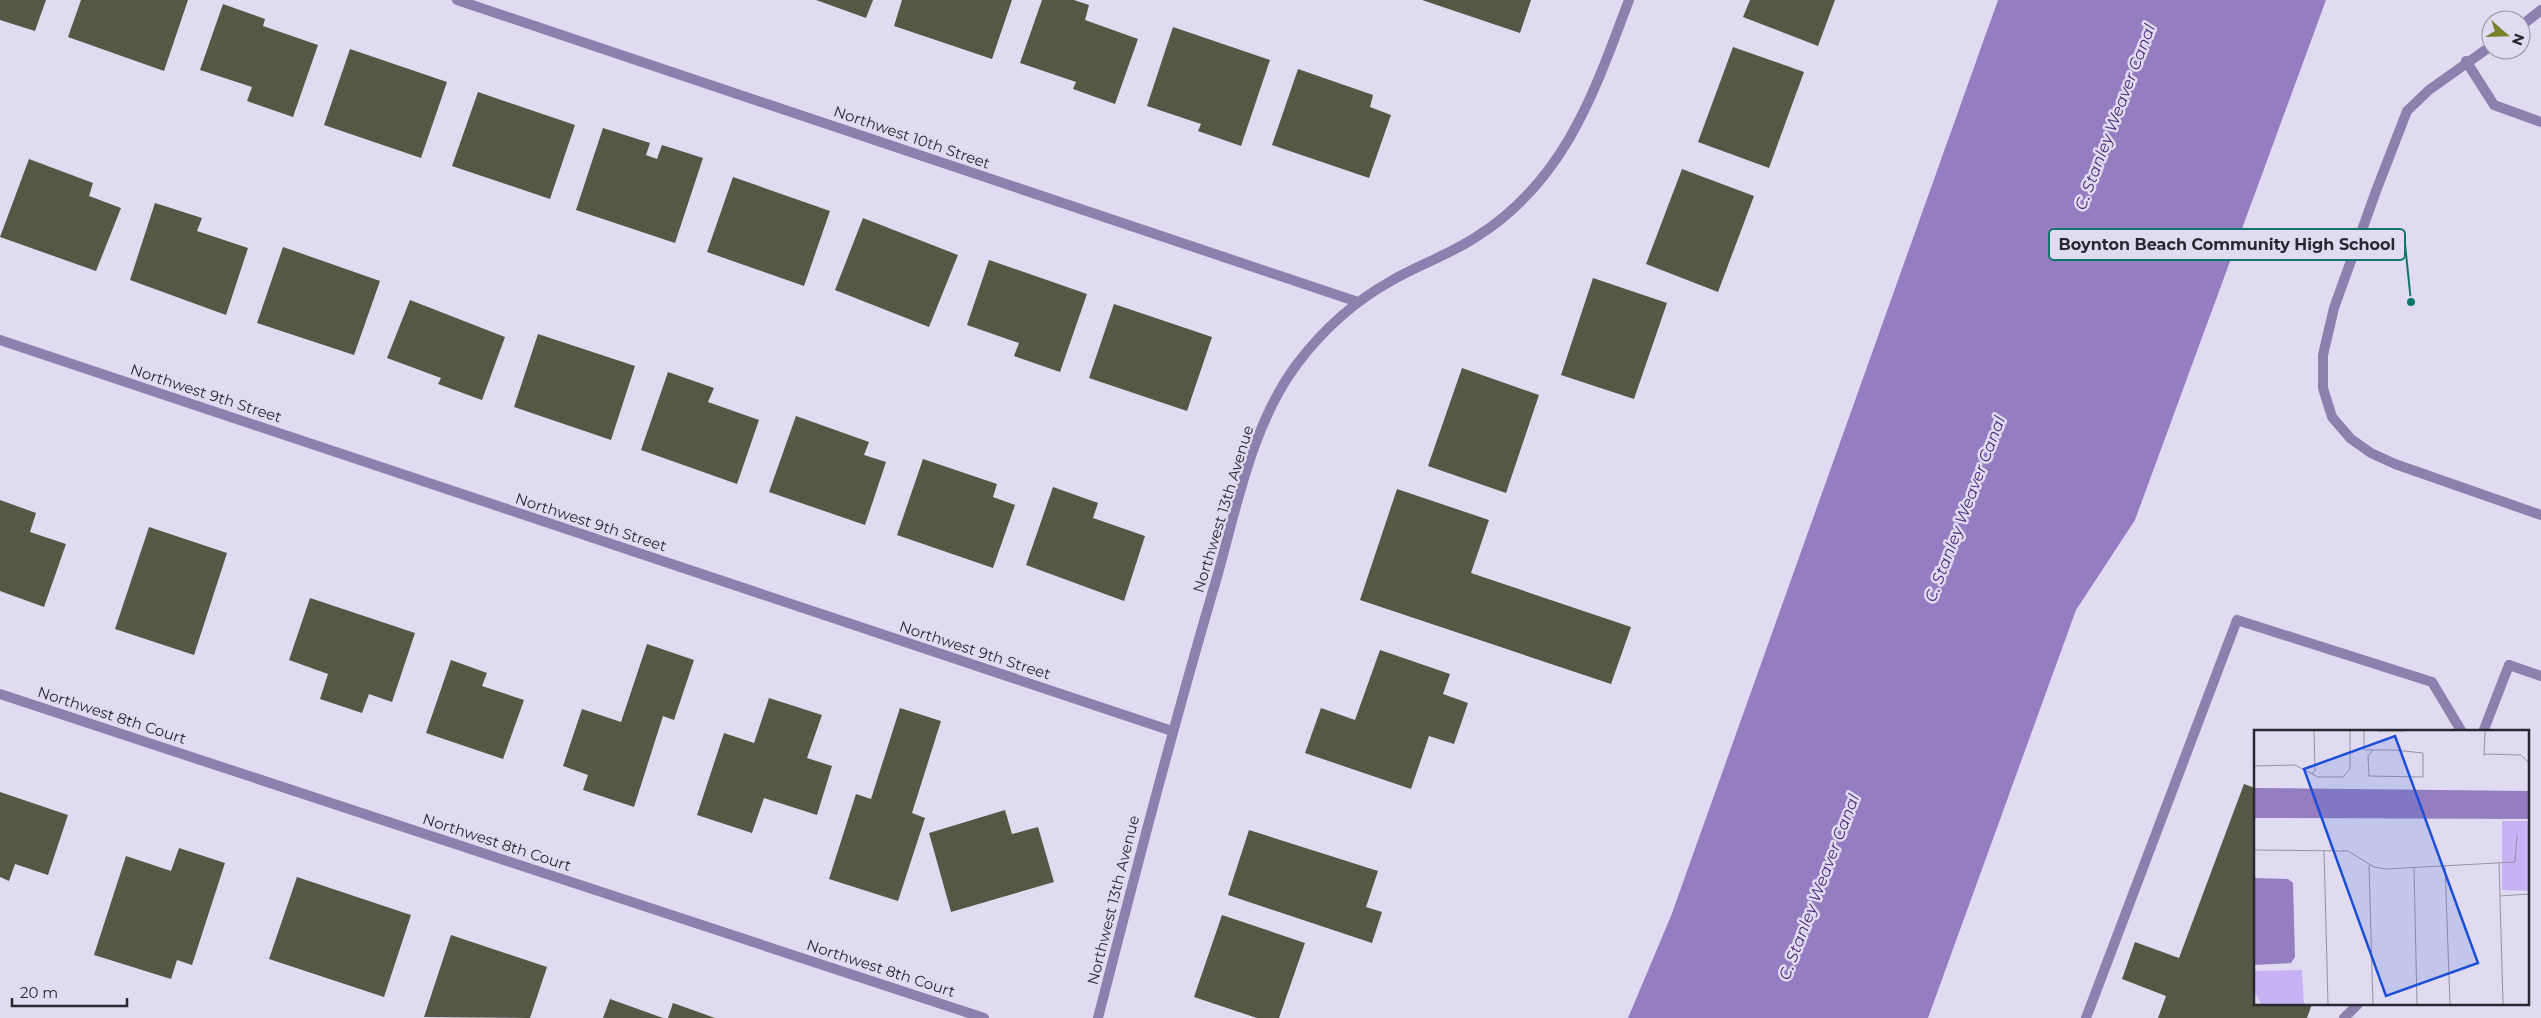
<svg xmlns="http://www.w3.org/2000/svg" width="2541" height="1018" viewBox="0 0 2541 1018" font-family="Montserrat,sans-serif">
	<rect width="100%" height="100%" fill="#e0dbf0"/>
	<!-- water -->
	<path fill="#947ec1" d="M1998,0H2326L2135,520L2076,610L1928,1018H1628L1671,916Z"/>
	<!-- building -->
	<path fill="#565845" d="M0,0H46L35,31L0,20Z
		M81,0H188L164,71L68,37Z
		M816,0H873L866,18Z
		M902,0H1012L992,59L894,26Z
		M1042,0H1074L1089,5L1085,20L1138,39L1115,104L1073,89L1076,82L1020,63Z
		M1422,0H1531L1520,33Z
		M1750,0H1835L1818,46L1743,17Z
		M223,4L265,19L263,26L318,45L293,117L247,101L252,87L200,70Z
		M1173,27L1270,60L1241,146L1198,131L1201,124L1147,106Z
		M1733,47L1804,72L1769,168L1698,142Z
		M350,49L447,82L421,158L324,125Z
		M1298,69L1373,95L1370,107L1391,115L1369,178L1272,145Z
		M478,92L575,125L550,199L452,166Z
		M603,128L650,143L646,155L657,159L662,145L703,158L675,243L576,210Z
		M29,159L93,183L89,196L121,208L96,271L0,237Z
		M1682,169L1754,196L1718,292L1646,264Z
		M733,177L830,211L804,286L707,252Z
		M155,203L202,218L197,231L248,248L226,315L130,280Z
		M863,218L958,255L929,327L835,290Z
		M283,247L380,281L354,355L257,323Z
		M989,260L1087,294L1060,372L1014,356L1019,343L967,325Z
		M1593,278L1667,303L1634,399L1561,375Z
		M410,300L505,337L482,400L438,384L441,378L387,358Z
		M1114,304L1212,337L1187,411L1089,378Z
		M538,334L635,366L611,440L514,407Z
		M1462,368L1539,395L1506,493L1428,466Z
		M668,372L714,388L708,402L759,420L737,484L641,450Z
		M796,416L869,442L864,455L886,462L865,525L769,492Z
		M923,459L997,484L993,497L1015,505L993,568L897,535Z
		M1053,487L1098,503L1093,518L1145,536L1124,601L1026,565Z
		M1397,489L1489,520L1471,573L1631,627L1611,684L1360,600Z
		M0,500L36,513L30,532L66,544L44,607L0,591Z
		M149,527L227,553L194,655L115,629Z
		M310,598L415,633L392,702L369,694L362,713L320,699L328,674L289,660Z
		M647,644L694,660L674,720L663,716L634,807L583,790L588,775L563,766L582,709L621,722Z
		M1380,650L1450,674L1443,694L1468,703L1454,744L1429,736L1411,789L1305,753L1321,708L1355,720Z
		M451,660L487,673L482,686L524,700L503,759L426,733Z
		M769,698L822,715L807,758L832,766L817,815L764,798L752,833L697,815L724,733L754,743Z
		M900,708L941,721L912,813L925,818L898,901L829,879L856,794L871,799Z
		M2244,784L2255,788V1004H2312L2307,1018H2158L2166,996L2122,979L2135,942L2179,958Z
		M0,792L68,815L48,875L15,864L9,881L0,877Z
		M1005,810L1012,834L1038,827L1054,882L951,912L929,833Z
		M1249,830L1378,871L1366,907L1382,912L1372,943L1228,895Z
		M179,848L225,863L192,965L177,960L171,979L94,955L126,856L171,871Z
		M297,877L411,915L384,997L269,959Z
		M1222,915L1305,943L1279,1018H1257L1194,997Z
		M451,935L547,967L530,1018L424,1017Z
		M610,999L663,1018H603Z
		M673,1003L715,1018H668Z"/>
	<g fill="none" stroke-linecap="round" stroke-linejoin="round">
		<!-- lane -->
		<path stroke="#8d7fae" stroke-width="10" d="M2521,26L2541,10
			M2491,46L2429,90L2407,111L2376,191L2334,308L2323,355V388L2332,417L2351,439L2371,453L2395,464L2541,515
			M2466,61L2494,105L2541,122
			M2483,732L2509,665
			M2086,1018L2237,620L2432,682L2462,732
			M2344,1018L2358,1004"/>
		<!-- street -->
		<path stroke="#8d7fae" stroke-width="10" d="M457,0L1358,302
			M0,340L1172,731
			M2509,665L2541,676
			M0,694L984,1018
			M1098,1018C1136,870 1174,723 1217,577C1237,506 1252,424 1297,364C1322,331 1355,301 1391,281C1418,265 1449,255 1476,237C1565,181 1594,93 1629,0"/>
	</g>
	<g text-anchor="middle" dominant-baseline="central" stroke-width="5" stroke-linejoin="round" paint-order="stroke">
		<!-- street labels -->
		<g font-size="15" fill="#29272f" stroke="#e0dbf0">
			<text transform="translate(912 137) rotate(19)">Northwest 10th Street</text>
			<text transform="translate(206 393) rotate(18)">Northwest 9th Street</text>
			<text transform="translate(1223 509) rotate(-73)">Northwest 13th Avenue</text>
			<text transform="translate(591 522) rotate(18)">Northwest 9th Street</text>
			<text transform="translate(975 650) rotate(18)">Northwest 9th Street</text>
			<text transform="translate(112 715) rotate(18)">Northwest 8th Court</text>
			<text transform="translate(497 842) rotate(18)">Northwest 8th Court</text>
			<text transform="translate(1113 900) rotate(-76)">Northwest 13th Avenue</text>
			<text transform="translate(881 968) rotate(18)">Northwest 8th Court</text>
		</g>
		<!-- water labels -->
		<g font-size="16" font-style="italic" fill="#4a2a79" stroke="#e0dbf0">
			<text transform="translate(2115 117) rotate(-69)">C. Stanley Weaver Canal</text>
			<text transform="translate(1965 509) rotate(-69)">C. Stanley Weaver Canal</text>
			<text transform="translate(1819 887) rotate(-69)">C. Stanley Weaver Canal</text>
		</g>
	</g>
	<!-- overview -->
	<g transform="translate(2254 730)">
		<rect width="275" height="275" fill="#e0dbf0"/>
		<path d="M248,91H275V161L248,160ZM48,240L50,274H7L0,261V241Z" fill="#c7b2f5"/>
		<path d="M0,58L275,61V89L0,88ZM0,148L34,149L39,153L41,227L37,233L0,235Z" fill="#947ec1"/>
		<path fill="none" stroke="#9793a3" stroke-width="1" d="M110,1V20H141L169,23V47L115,46L114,26L119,20M124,1H151M230,24L267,25L275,33M230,26L231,1M0,36L41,35L64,47H89L96,39V1M58,44L61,40L60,1M0,120L94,121L120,137L132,139L261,132L263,105M70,120L74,274M245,132L249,274M115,135L119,274M191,135L196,274M160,138L163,274M246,166L275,164"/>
		<path fill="#1d4ed8" fill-opacity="0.15" stroke="#1d4ed8" stroke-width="2.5" d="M141,6L224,233L132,266L50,39Z"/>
		<rect width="275" height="275" fill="none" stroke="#29272f" stroke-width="2.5"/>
	</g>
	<!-- callouts -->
	<path fill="none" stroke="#0f766e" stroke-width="2" d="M2411 302L2405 244"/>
	<circle fill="#0f766e" stroke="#e0dbf0" stroke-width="2" cx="2411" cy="302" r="5"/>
	<rect fill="#e0dbf0" stroke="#0f766e" stroke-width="2" x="2049" y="229" width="356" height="31" rx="5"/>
	<g font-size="16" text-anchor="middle" font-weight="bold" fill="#29272f">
		<text x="2227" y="250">Boynton Beach Community High School</text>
	</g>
	<!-- north arrow -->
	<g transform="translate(2506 35) rotate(110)"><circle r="24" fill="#e0dbf0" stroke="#9793a3"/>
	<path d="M0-4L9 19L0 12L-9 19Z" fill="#7b802b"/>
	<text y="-8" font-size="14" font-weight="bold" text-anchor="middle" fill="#29272f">N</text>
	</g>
	<!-- scale -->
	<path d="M12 998v8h115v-8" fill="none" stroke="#29272f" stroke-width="2.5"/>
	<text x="20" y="998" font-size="15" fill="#29272f" stroke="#e0dbf0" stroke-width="4" paint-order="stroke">20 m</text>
</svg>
